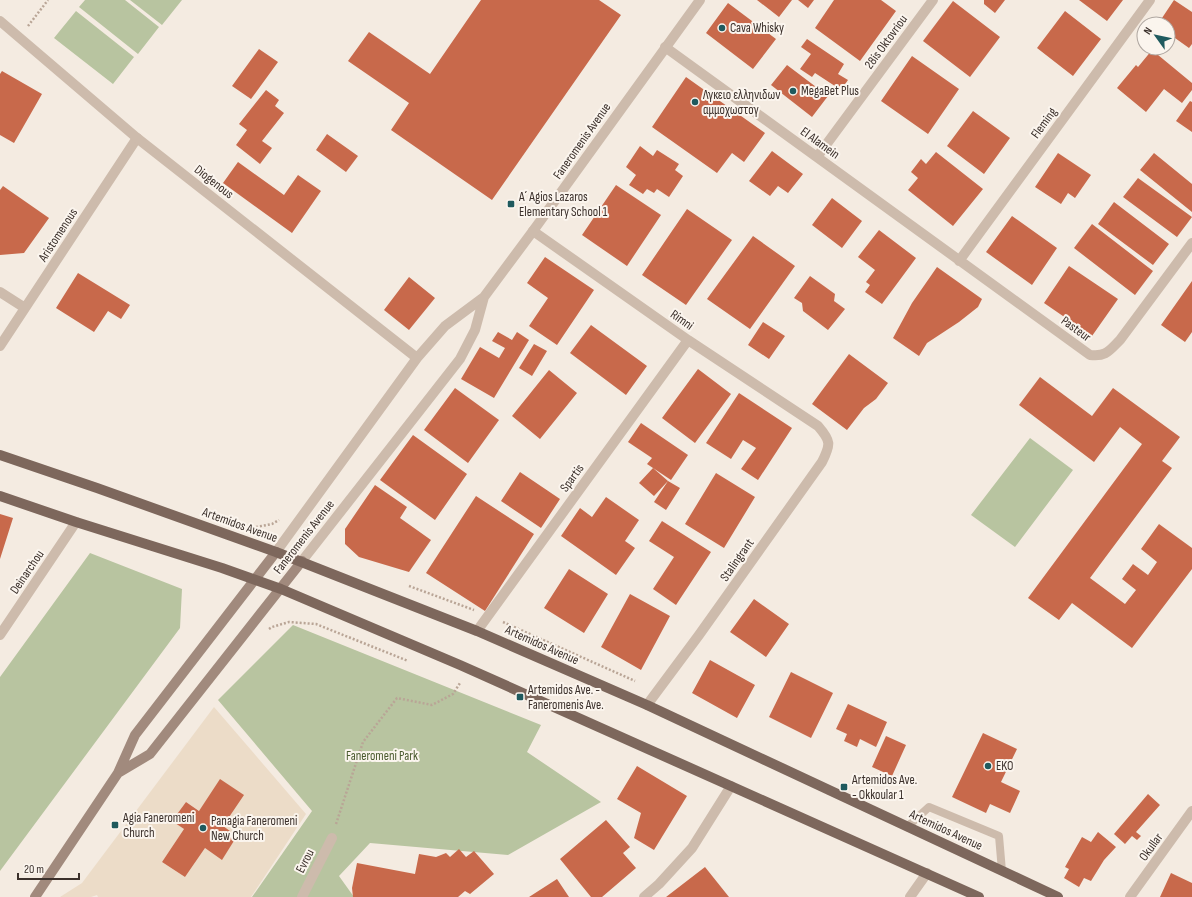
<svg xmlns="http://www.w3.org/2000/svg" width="1192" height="897" viewBox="0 0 1192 897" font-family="'Sofia Sans Condensed',sans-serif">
	<rect width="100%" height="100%" fill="#f4ebe1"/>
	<!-- green -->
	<path fill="#b8c4a0" d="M85,0H125L159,27L138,54L79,7Z
		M130,0H182L162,25Z
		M76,11L134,57L113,84L54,38Z
		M1030,438L1073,470L1015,547L971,515Z
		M90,553L182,589L180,628L0,871V677Z
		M293,625L541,725L527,752L601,802L508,855L370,843L339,876L354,897H252L312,811L218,700Z"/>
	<!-- plaza -->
	<path fill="#ecdcc8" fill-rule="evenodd" d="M214,707L306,814L251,897H98L97,895L91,897H60L82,883ZM186,802L237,836L222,859L205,848L185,877L162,862L184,829L172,821Z"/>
	<!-- building -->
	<path fill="#c8694b" d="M481,0H599L621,15L492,200L391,130L409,103L348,61L369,32L430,74Z
		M757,0H792L779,17Z
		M798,0H814L808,8Z
		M834,0H881L896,11L860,61L815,28Z
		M984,0H1005L995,13L984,4Z
		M1079,0H1123L1107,21Z
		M1174,0L1192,12V44L1189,48L1168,33V24H1158Z
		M953,1L1000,37L970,77L923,41Z
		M728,3L776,39L753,69L706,33Z
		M1065,11L1101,39L1073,76L1037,48Z
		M807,39L844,64L838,74L848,80L841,90L815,73L812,77L800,69L811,54L801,47Z
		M259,49L278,62L251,99L232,86Z
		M1152,50L1192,83V90L1182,103L1164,89L1146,112L1117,88L1136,65L1138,67Z
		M912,56L959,89L928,134L881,101Z
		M787,65L828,96L812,117L771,85Z
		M2,71L42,94L14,143L0,135V74Z
		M686,77L765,133L744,162L732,153L717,173L652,127Z
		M266,90L279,100L275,106L284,113L262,141L272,148L260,164L236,145L247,130L239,124Z
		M1190,101L1192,102V132L1176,121Z
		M973,111L1010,138L984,174L947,146Z
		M327,134L358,156L346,172L316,150Z
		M640,146L653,156L657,150L679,164L675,170L683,176L669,197L657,189L654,193L647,189L643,194L629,185L636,175L626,167Z
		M772,151L803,174L788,193L778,186L770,196L749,181Z
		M936,152L983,189L953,226L908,190L918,178L911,172L921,159L926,164Z
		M1058,153L1091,175L1075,198L1068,193L1061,204L1035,187Z
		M1154,153L1192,184V212L1140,170Z
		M238,162L284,195L298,175L321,191L292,233L223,183Z
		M1138,178L1192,217L1177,237L1123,197Z
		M616,185L661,215L627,266L582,235Z
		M3,186L49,218L24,253L0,255V190Z
		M832,198L862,221L842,248L812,225Z
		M1114,202L1169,244L1153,265L1098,224Z
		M687,209L732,240L686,305L642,275Z
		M1012,216L1057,248L1032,285L986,252Z
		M1092,224L1153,271L1135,295L1074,248Z
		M879,230L916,258L882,304L865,292L870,285L866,282L875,270L858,257Z
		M753,236L795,266L750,329L707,299Z
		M545,257L594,290L557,345L529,326L548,298L527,283Z
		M1069,266L1118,299L1092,336L1044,303Z
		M937,267L982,299L978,307L959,322L927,343L919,356L893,338L912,303Z
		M78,273L130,305L121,319L108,311L94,332L56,308Z
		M810,276L835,294L834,301L845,309L828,330L803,311L802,303L794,298Z
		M409,277L435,298L409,330L384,310Z
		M1192,281V332L1185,342L1161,325Z
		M763,322L785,336L769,359L748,345Z
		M591,325L647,366L626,395L570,353Z
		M498,332L512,340L517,332L529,340L494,398L461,379L480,347L499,358L505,348L492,341Z
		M534,344L547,351L532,376L519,368Z
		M849,354L888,383L876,399L864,408L847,430L812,404Z
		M698,369L731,394L695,443L662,418Z
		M549,370L577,393L540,439L512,416Z
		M1040,377L1092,416L1113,388L1180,437L1162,461L1172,468L1090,578L1125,604L1136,590L1122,579L1133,564L1148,575L1157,562L1141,549L1159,524L1192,548V569L1132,648L1072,603L1059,620L1028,598L1142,444L1120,427L1094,462L1019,405Z
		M455,388L499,420L468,463L424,430Z
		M739,393L792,428L758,480L741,469L756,448L743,440L731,459L706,443Z
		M641,423L688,455L671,480L647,464L652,458L628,442Z
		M413,435L467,474L435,520L380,480Z
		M653,468L668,481L680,488L666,510L654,502L668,481L654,496L639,483Z
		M520,472L560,499L541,528L501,501Z
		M716,473L755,497L724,548L685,524Z
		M375,485L407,507L400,518L431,540L409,572L359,557L345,544V529Z
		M476,496L534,534L485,611L426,573Z
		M606,497L639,520L625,541L635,548L616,575L561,536L580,508L592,517Z
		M0,514L13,518L0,559Z
		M662,521L711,552L676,605L653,589L674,557L649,541Z
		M569,569L608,594L584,633L544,608Z
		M630,594L670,616L641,670L601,647Z
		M754,599L789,624L766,657L730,632Z
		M710,660L755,685L737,718L692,693Z
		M791,672L833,693L811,738L769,717Z
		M848,704L887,722L876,747L860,739L857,747L844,741L847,734L836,729Z
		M983,733L1017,749L1001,782L1020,791L1010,813L990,804L986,813L952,797Z
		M886,736L906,745L892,776L872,767Z
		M637,766L687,796L654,850L634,838L641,813L617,799Z
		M220,779L244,795L223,826L237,836L222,860L205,848L185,877L162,862L184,829L172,821L186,802L199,811Z
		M1148,794L1160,805L1136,832L1141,836L1137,840L1132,836L1125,844L1114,834Z
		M606,820L630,847L623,853L636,868L602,897H591L560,859Z
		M1098,832L1116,847L1104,860L1091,881L1084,878L1079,887L1064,878L1069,869L1065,867L1082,837L1091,842Z
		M459,849L466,857L474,851L494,874L470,894L465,891L458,897H353L352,888L357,863L415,874L419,854L436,857L446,853L450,857Z
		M705,867L729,897H666Z
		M1171,873L1192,883V897H1160Z
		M557,879L569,897H529Z"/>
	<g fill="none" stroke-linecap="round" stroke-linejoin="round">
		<!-- path -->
		<path stroke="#b9a596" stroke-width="2.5" stroke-dasharray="2 2" stroke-linecap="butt" d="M28,26L48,0
			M256,527L272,524L279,520
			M409,586L474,610
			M503,622L635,681
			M269,629L272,627L289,622L316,624L408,661
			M336,824L363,742L397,698L432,705L453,694L460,683"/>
		<!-- service -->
		<path stroke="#cdbbac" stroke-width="8" d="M907,827L929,807L999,836L1002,871"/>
		<!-- minor -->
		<path stroke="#cdbbac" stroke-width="10" d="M665,47L1090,355C1106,357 1109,351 1120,340L1192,243
			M817,157L933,0
			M533,231L688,340L818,426C831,441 831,444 822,462L699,635L647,705
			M959,261L1150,0
			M0,292L25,308
			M0,346L137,138
			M477,631L688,340
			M0,635L76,522
			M302,897L332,838
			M644,897L659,884L692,848L731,786
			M910,897L927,873"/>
		<!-- tertiary -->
		<path stroke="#cdbbac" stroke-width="10" d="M0,21L137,138L417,358
			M276,552L417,358L445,326L484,297L533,231L700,0
			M302,561L460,359L475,330L484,297
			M1130,897L1192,811"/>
		<!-- secondary -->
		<path stroke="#a18a7d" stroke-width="10" d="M118,773L150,754L302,561
			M35,897L118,773L135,735L276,552"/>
		<!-- primary -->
		<path stroke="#7d675c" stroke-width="10" d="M0,455L97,488L276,552L477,631L647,705L1058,897
			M0,496L76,522L222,568L281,589L460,665L979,897"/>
	</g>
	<!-- markers -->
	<g fill="#1f5a5e" stroke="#fbf5ee" stroke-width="1.5">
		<circle cx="722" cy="28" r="4"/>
		<circle cx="793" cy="91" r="4"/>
		<circle cx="695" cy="102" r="4"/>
		<rect x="507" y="200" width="8" height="8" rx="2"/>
		<rect x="516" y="693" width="8" height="8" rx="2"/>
		<circle cx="988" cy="766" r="4"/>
		<rect x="840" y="783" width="8" height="8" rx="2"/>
		<rect x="111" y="821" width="8" height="8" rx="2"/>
		<circle cx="203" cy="828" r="4"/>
	</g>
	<g text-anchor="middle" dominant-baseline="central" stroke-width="4" stroke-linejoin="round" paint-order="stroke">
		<!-- poi labels -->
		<g font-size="13" fill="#3b302b" stroke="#fbf5ee" text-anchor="start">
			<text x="730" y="28">Cava Whisky</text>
			<text x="801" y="91">MegaBet Plus</text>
			<text x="703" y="95">Λγκειο ελληνιδων<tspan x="703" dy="15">αμμοχωστογ</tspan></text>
			<text x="519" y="197">A´ Agios Lazaros<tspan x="519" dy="15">Elementary School 1</tspan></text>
			<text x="528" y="690">Artemidos Ave. -<tspan x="528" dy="15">Faneromenis Ave.</tspan></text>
			<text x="996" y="766">EKO</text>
			<text x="852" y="780">Artemidos Ave.<tspan x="852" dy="15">- Okkoular 1</tspan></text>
			<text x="123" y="818">Agia Faneromeni<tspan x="123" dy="15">Church</tspan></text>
			<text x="211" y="821">Panagia Faneromeni<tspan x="211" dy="15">New Church</tspan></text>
		</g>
		<!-- street labels -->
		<g font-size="13" fill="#3b302b" stroke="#fbf5ee">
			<text transform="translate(886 42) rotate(-54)">28is Oktovriou</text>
			<text transform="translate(1044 123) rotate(-54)">Fleming</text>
			<text transform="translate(582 141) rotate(-55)">Faneromenis Avenue</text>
			<text transform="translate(820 143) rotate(36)">El Alamein</text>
			<text transform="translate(214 182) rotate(38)">Diogenous</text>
			<text transform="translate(58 235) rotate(-57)">Aristomenous</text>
			<text transform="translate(682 320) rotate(35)">Rimni</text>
			<text transform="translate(1076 329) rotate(36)">Pasteur</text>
			<text transform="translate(572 478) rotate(-54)">Spartis</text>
			<text transform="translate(240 525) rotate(20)">Artemidos Avenue</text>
			<text transform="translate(304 537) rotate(-52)">Faneromenis Avenue</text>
			<text transform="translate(737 560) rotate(-55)">Stalingrant</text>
			<text transform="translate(27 572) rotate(-56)">Deinarchou</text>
			<text transform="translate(542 645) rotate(24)">Artemidos Avenue</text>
			<text transform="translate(946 830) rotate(25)">Artemidos Avenue</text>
			<text transform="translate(1151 847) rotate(-54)">Okullar</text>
			<text transform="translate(305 861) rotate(-63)">Evrou</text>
		</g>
		<!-- park labels -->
		<g font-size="13" fill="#4a5a2e" stroke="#fbf5ee">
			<text x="382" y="756">Faneromeni Park</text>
		</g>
	</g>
	<!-- north arrow -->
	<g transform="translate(1156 36) rotate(303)"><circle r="19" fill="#fbf5ee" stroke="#aea6a0"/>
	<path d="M0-3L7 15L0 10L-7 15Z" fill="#1f5a5e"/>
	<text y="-6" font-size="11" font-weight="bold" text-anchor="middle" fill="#3b302b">N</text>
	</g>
	<!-- scale -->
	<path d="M18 873v6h61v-6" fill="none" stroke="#3b302b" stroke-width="2"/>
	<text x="24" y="873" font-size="12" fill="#3b302b" stroke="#fbf5ee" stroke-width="3" paint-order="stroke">20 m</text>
</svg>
